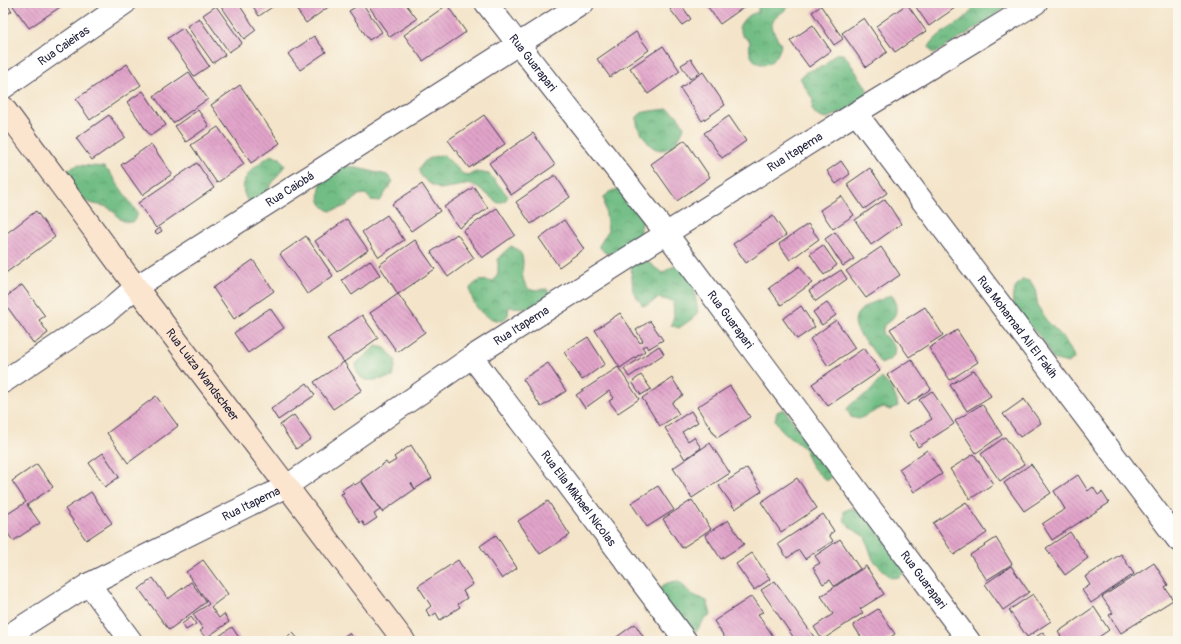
<svg xmlns="http://www.w3.org/2000/svg" width="1181" height="644" viewBox="0 0 1181 644" font-family="Pangolin,sans-serif">
	<defs>
		<pattern id="forest-crowns" width="20" height="18" patternUnits="userSpaceOnUse"><rect width="20" height="18" fill="#72bd85"/><path d="M2 6a3 3 0 1 1 6 0M12 15a3 3 0 1 1 6 0" fill="none" stroke="#5d996e"/></pattern>
		<pattern id="building-back-hatch" width="6" height="6" patternUnits="userSpaceOnUse"><rect width="6" height="6" fill="#e2a4ca"/><path d="M-1 5l2 2M0 0l6 6M5-1l2 2" fill="none" stroke="#b785a5"/></pattern>
	</defs>
	<rect width="100%" height="100%" fill="#fbf7ec"/>
	<filter id="ink" filterUnits="userSpaceOnUse"><feTurbulence type="fractalNoise" baseFrequency=".025" numOctaves="2"/><feDisplacementMap in="SourceGraphic" scale="8" xChannelSelector="R" yChannelSelector="G"/><feConvolveMatrix kernelMatrix="1 2 1 2 8 2 1 2 1" color-interpolation-filters="sRGB"/></filter>
	<filter id="wash" filterUnits="userSpaceOnUse"><feTurbulence type="fractalNoise" baseFrequency=".012" numOctaves="4" result="noise"/><feDisplacementMap in="SourceGraphic" scale="16" xChannelSelector="R" yChannelSelector="G"/><feGaussianBlur stdDeviation="0.9" result="paint"/><feColorMatrix in="noise" values="0 0 0 0 0 0 0 0 0 0 0 0 0 0 0 0 0 1.4 0 .05"/><feComposite in="paint" operator="in"/></filter>
	<g filter="url(#wash)">
		<rect width="100%" height="100%" fill="#f4e5ca"/>
		<!-- forest -->
		<path fill="url(#forest-crowns)" stroke="#4a7060" d="M758,3H793L774,19L771,27L781,45C775,73 745,69 750,41L743,36L739,28C743,18 748,15 758,12Z
			M975,3H1012L986,22L934,54L929,47C940,27 967,26 975,3Z
			M835,54H844L866,87L868,95L848,110L825,119L816,115L812,109L813,100L800,78L806,72L824,66Z
			M668,109C676,113 680,118 684,127C677,148 658,161 644,137C639,130 636,125 637,117L643,112Z
			M271,155L280,158L285,165L264,195L249,203C233,180 254,167 271,155Z
			M440,155L445,156L463,174L468,175L476,172L489,174L508,196L505,201L498,203L478,187L471,184L440,189C432,186 419,178 419,169C424,160 430,157 440,155Z
			M78,165L104,167L110,173L138,214L133,222C116,223 119,213 107,207C102,205 96,205 91,203C80,201 74,187 68,178L69,169Z
			M344,165L387,175L393,181L380,201L371,200L366,194L358,195C351,205 342,208 330,211C316,204 319,195 321,182Z
			M617,189L625,191L643,221L638,238L614,254L605,253L599,246L608,231L604,198L609,192Z
			M511,246C535,257 512,272 530,290L547,289L551,296L529,308L509,307L508,315L503,321C484,320 472,307 470,288C477,280 483,279 493,282L498,274V258Z
			M639,261L648,262L662,273L677,264L694,280L695,295L698,312L693,318L679,328L671,325L674,316L673,301L658,298L651,303L643,306L633,291L631,265Z
			M1023,279L1031,282L1035,289L1038,306L1046,320L1064,338L1075,358L1068,363L1052,359C1050,353 1047,347 1044,342C1030,322 995,305 1023,279Z
			M890,295L894,297C898,313 897,316 884,325L882,333L894,346C897,357 890,360 881,364C877,359 875,353 871,348C862,337 846,322 862,309C870,302 881,301 890,295Z
			M376,346L385,348L396,361L393,377C377,379 357,388 356,364Z
			M882,378C891,386 896,395 898,406L890,410L883,407L859,419L851,417L847,409C853,401 858,400 866,395C870,393 877,382 882,378Z
			M784,409L832,474L827,481C814,470 809,466 805,449C794,439 782,434 775,420L777,412Z
			M852,508L873,521L906,571L899,577L891,578L873,560L865,537L850,527L844,520V511Z
			M679,581L691,594L707,601L711,615L704,620L695,633L685,632L658,592C663,583 668,582 679,581Z"/>
		<g id="blocks">
			<!-- building -->
			<path fill="url(#building-back-hatch)" d="M3,3H6L12,11L3,17Z
				M11,3H66L29,28Z
				M219,3H238L256,30L244,39Z
				M251,3H278L259,16Z
				M292,3H334L306,23Z
				M362,3L382,32L369,40L349,11Z
				M372,3H405L417,19L390,37L368,5Z
				M680,3L691,19L682,25L670,9Z
				M705,3H746L747,5L720,24Z
				M913,3H962L929,26Z
				M907,4L926,31L895,52L876,26Z
				M447,5L466,32L423,61L404,35Z
				M216,6L242,43L229,52L203,15Z
				M821,6L843,39L834,45L812,12Z
				M199,18L225,55L213,63L187,26Z
				M864,18L887,52L866,67L842,33Z
				M813,25L831,51L809,67L790,41Z
				M183,28L209,66L194,76L168,38Z
				M636,32L649,50L610,77L597,59Z
				M314,36L326,52L300,70L288,54Z
				M663,46L680,71L648,94L630,68Z
				M691,59L700,72L690,79L681,65Z
				M127,64L141,85L90,120L76,99Z
				M189,72L208,99L173,123L154,96Z
				M703,72L725,105L702,121L680,88Z
				M240,85L280,143L251,163L211,105Z
				M143,91L166,125L150,136L127,102Z
				M198,110L209,126L186,142L175,126Z
				M109,115L125,137L92,160L76,138Z
				M484,115L505,144L469,168L448,140Z
				M729,116L746,141L722,158L704,133Z
				M218,127L244,164L217,183L191,145Z
				M533,133L555,165L511,195L489,163Z
				M685,140L710,177L677,201L651,164Z
				M151,144L172,174L142,195L121,165Z
				M841,161L850,174L836,184L827,171Z
				M197,163L214,188L156,228L138,203Z
				M870,168L887,193L864,209L847,184Z
				M555,175L570,197L531,224L516,202Z
				M422,184L440,211L411,231L392,204Z
				M474,187L488,208L459,228L444,207Z
				M841,196L854,215L833,229L820,210Z
				M885,199L901,224L871,245L855,220Z
				M497,208L515,235L482,258L463,231Z
				M36,211L55,237L3,275V236Z
				M387,215L404,240L379,257L362,232Z
				M773,216L786,235L746,263L733,244Z
				M347,219L368,250L337,272L315,241Z
				M564,220L584,249L559,267L539,238Z
				M808,224L819,239L790,260L779,244Z
				M160,228L162,231L157,234L155,232Z
				M835,232L854,259L843,266L825,239Z
				M457,234L474,258L448,277L431,252Z
				M306,236L333,276L307,294L280,254Z
				M415,240L435,269L398,294L379,265Z
				M823,245L837,265L824,275L810,254Z
				M881,247L900,275L866,298L846,271Z
				M253,260L274,291L234,319L213,288Z
				M370,260L380,275L352,295L342,280Z
				M800,266L812,283L781,305L769,288Z
				M841,270L847,279L816,301L809,291Z
				M22,285L45,316L39,320L48,333L34,344L3,301V299Z
				M398,294L425,332L397,352L370,313Z
				M827,303L836,315L822,325L813,312Z
				M801,306L815,327L797,339L783,319Z
				M925,307L943,335L909,357L890,329Z
				M270,308L284,328L248,353L234,333Z
				M620,313L640,343L643,341L636,330L650,321L663,340L648,349L646,345L642,347L645,351L620,368L595,330Z
				M362,315L378,338L344,362L362,390L333,409L314,382L344,362L327,339Z
				M836,320L855,348L828,366L810,339Z
				M957,330L978,362L950,380L929,348Z
				M588,337L605,364L582,380L564,352Z
				M659,346L664,354L629,377L624,369Z
				M864,348L880,371L828,406L812,384Z
				M911,359L931,389L907,405L887,375Z
				M548,363L566,391L541,407L523,379Z
				M618,367L639,399L618,413L609,401L614,398L609,391L585,408L576,395Z
				M974,370L991,396L967,411L950,385Z
				M641,375L651,389L641,395L632,382Z
				M672,378L683,395L672,403L679,414L660,426L642,398Z
				M307,383L315,395L278,420L271,409Z
				M730,386L750,417L717,438L697,407Z
				M932,391L954,424L918,447L909,433L932,419L919,400Z
				M156,396L178,426L128,463L107,433Z
				M1024,399L1041,423L1020,437L1003,414Z
				M982,404L1002,435L976,453L955,421Z
				M691,411L698,422L682,432L688,441L694,437L701,448L685,459L665,428Z
				M294,415L311,439L296,449L280,425Z
				M1005,437L1024,464L1000,481L981,454Z
				M710,443L730,473L692,498L673,468Z
				M411,445L432,478L415,489L411,483L415,489L382,512L361,480L386,462L388,465L396,460L394,457Z
				M927,450L942,474L914,492L899,469Z
				M103,453L119,477L105,487L89,463Z
				M974,454L993,484L970,499L950,469Z
				M37,464L53,487L27,505L40,523L13,541L3,526V517L26,502L12,481Z
				M1031,464L1051,493L1024,511L1004,483Z
				M747,468L762,491L735,509L719,486Z
				M1078,475L1088,491L1093,487L1098,495L1102,492L1109,503L1052,540L1042,524L1065,509L1054,491Z
				M797,478L817,508L781,532L761,502Z
				M361,481L380,510L374,514L377,518L365,526L362,521L360,523L341,494L344,493L342,490L353,483L355,485Z
				M658,486L674,510L647,527L631,503Z
				M91,492L112,523L86,540L65,509Z
				M692,500L711,529L682,548L663,519Z
				M548,501L570,535L540,554L518,521Z
				M966,502L987,533L954,555L933,523Z
				M823,514L834,531L829,535L833,541L805,559L799,550L787,558L778,544Z
				M728,520L744,544L721,559L705,535Z
				M1070,532L1088,558L1065,575L1046,548Z
				M496,535L517,568L502,579L480,546Z
				M996,538L1012,564L987,580L970,555Z
				M840,539L860,569L834,586L830,580L823,584L813,567L820,563L815,556Z
				M752,553L770,579L754,590L736,564Z
				M1121,554L1134,574L1091,603L1082,590L1090,585L1085,577Z
				M203,560L228,594L211,607L219,618L224,614L229,622L206,638L200,631L203,629L193,614L209,604L186,572Z
				M458,560L473,584L463,591L467,598L458,604L460,607L440,620L436,613L430,617L426,610L431,606L418,586Z
				M1154,563L1168,585L1165,587L1173,600L1121,633L1109,615L1113,613L1102,597Z
				M866,566L884,594L860,609L863,613L822,640L814,627L833,614L821,596Z
				M1011,566L1029,592L1003,610L985,584Z
				M153,578L168,599L191,582L206,602L169,630L139,589Z
				M775,581L817,641H796L761,590Z
				M1033,594L1051,621L1027,637L1009,610Z
				M752,596L763,612L758,614L775,639L771,641H727L714,621Z
				M1094,607L1109,630L1093,641H1064L1058,632Z
				M878,609L895,634L885,641H864L853,625Z
				M191,617L196,624L186,630L182,624Z
				M635,624L646,641H611Z
				M232,627L241,641H212Z
				M1043,632L1048,641H1030Z
				M293,633L300,641H282Z
				M349,633L355,641H337Z"/>
		</g>
	</g>
	<g filter="url(#ink)">
		<use href="#blocks" fill-opacity="0" stroke="#423f50" stroke-width="1"/>
		<g fill="none" stroke-linecap="round" stroke-linejoin="round">
			<!-- minor casing -->
			<g stroke="#423f50" stroke-width="24">
				<g id="minor">
					<path id="s1" d="M486,3L666,233L969,641"/>
					<path id="s2" d="M3,88L125,3"/>
					<path id="s3" d="M856,113L1178,540"/>
					<path id="s4" d="M472,357L686,641"/>
					<path id="s5" d="M3,382L106,313L136,287L583,3"/>
					<path d="M89,584L131,641"/>
					<path id="s6" d="M3,639L89,584L287,486L472,357L856,113L1036,3"/>
				</g>
			</g>
			<!-- secondary casing -->
			<g stroke="#423f50" stroke-width="24">
				<g id="secondary">
					<path id="s7" d="M3,107L136,287L404,641"/>
				</g>
			</g>
			<!-- minor -->
			<use href="#minor" stroke="#fff" stroke-width="22"/>
			<!-- secondary -->
			<use href="#secondary" stroke="#fce5cf" stroke-width="22"/>
		</g>
	</g>
	<g text-anchor="middle" dominant-baseline="central" stroke-width="4" stroke-linejoin="round" paint-order="stroke">
		<!-- street labels -->
		<g font-size="12" fill="#22223b" stroke="#fbf7ec">
			<text stroke="none"><textPath href="#s2" startOffset="74">Rua Caieiras</textPath></text>
			<text stroke="none"><textPath href="#s1" startOffset="76">Rua Guarapari</textPath></text>
			<text stroke="none"><textPath href="#s6" startOffset="931">Rua Itapema</textPath></text>
			<text stroke="none"><textPath href="#s5" startOffset="346">Rua Caiobá</textPath></text>
			<text stroke="none"><textPath href="#s1" startOffset="400">Rua Guarapari</textPath></text>
			<text stroke="none"><textPath href="#s6" startOffset="607">Rua Itapema</textPath></text>
			<text stroke="none"><textPath href="#s3" startOffset="268">Rua Mohamad Ali El Fakih</textPath></text>
			<text stroke="none"><textPath href="#s7" startOffset="334">Rua Luiza Wandscheer</textPath></text>
			<text stroke="none"><textPath href="#s4" startOffset="177">Rua Elia Mikhael Nicolas</textPath></text>
			<text stroke="none"><textPath href="#s6" startOffset="283">Rua Itapema</textPath></text>
			<text stroke="none"><textPath href="#s1" startOffset="724">Rua Guarapari</textPath></text>
		</g>
	</g>
	<!-- margin -->
	<rect width="1181" height="644" fill="none" stroke="#fbf7ec" stroke-width="16"/>
</svg>
